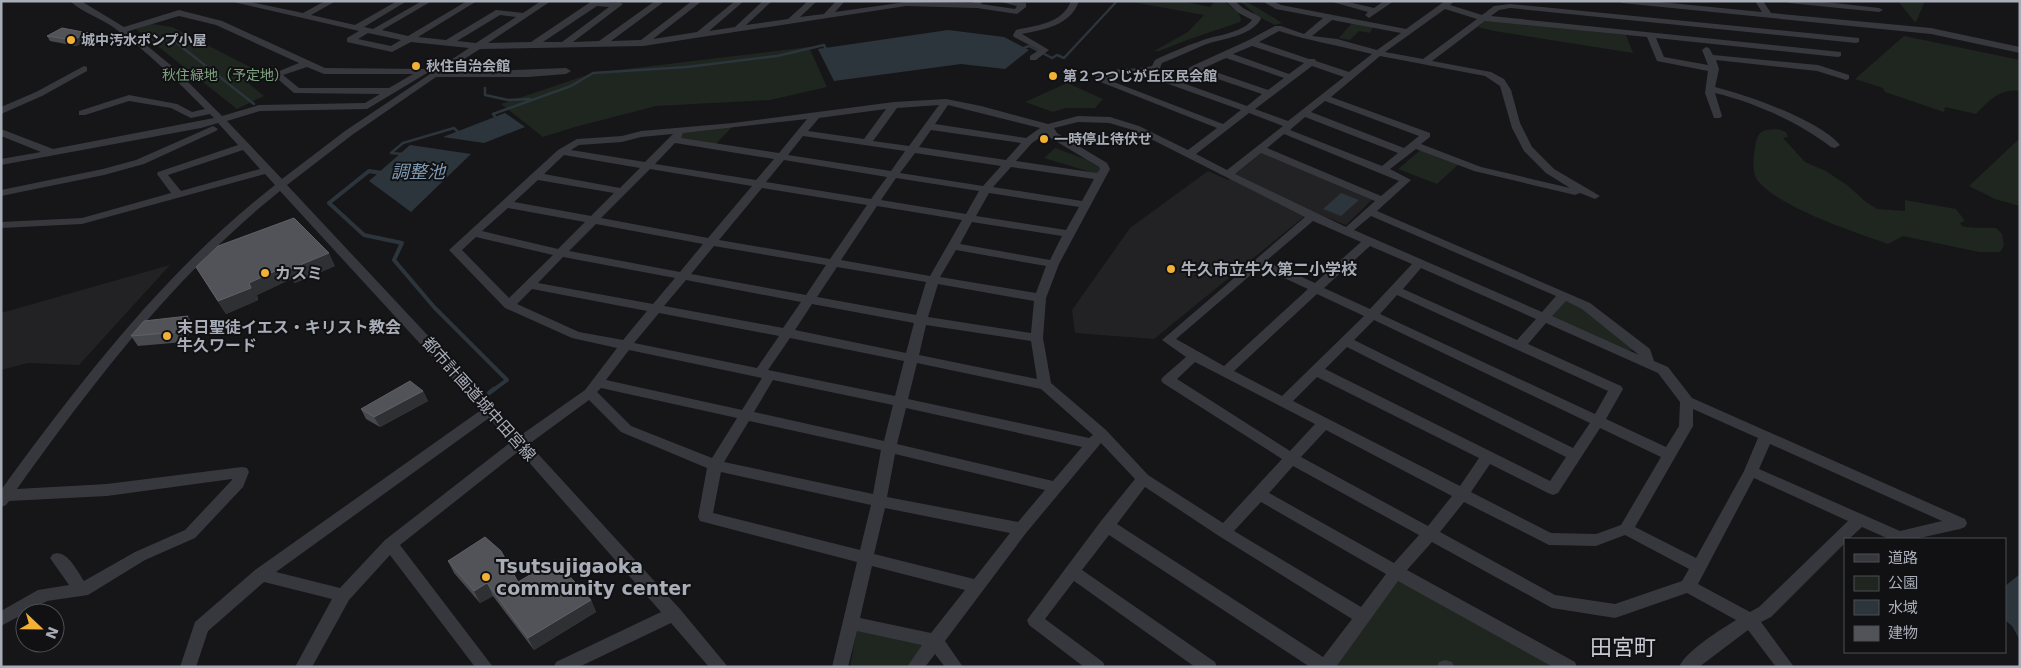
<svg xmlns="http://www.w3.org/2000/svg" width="2021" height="668" viewBox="0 0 2021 668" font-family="'DejaVu Sans','Noto Sans JP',sans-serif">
	<rect width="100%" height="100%" fill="#161618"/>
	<!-- built -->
	<path fill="#222225" d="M1261,153L1373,199L1346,225L1311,211L1154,339L1075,333L1072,310L1130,228L1208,171L1228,180Z
		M170,265L79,365L28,363L1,370V313Z"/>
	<!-- green -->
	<path fill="#1e261f" d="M1127,1H1182L1210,7L1215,1H1224L1239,14L1241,19L1240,22L1190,39L1159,51H1154L1188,32L1204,15Z
		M1240,1C1250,1 1271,17 1282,23L1275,25L1253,14L1254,13Z
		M1898,1H1925L1916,22L1914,21Z
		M1486,20L1626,35L1633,53L1494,31L1478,27Z
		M1352,23L1373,27L1370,33L1359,31L1350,40L1339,38Z
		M152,24L172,27L264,74L247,82L264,96L237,109L136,29Z
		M1904,36L2020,60V91C2000,88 1989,101 1976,114L1945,107L1944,112L1885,92L1883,88L1855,79Z
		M809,47L827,87L770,100L656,106L575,127L543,137L501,104L593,73Z
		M1067,83L1103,99L1095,108H1066L1053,112L1025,102Z
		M733,126L714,146L674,140L683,130Z
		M1778,129L1786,132L1788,137L1783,138L1805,162L1826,171L1847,185L1866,202L1877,209L1905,211V200L1956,209L1965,221L1960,223L1962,226C1974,229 1984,227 1996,228L2002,234L2004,246L2000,252H1979L1903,236L1888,244C1854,232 1780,208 1758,181C1751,172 1754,157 1755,147C1758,130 1762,130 1778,129Z
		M2020,138V206L1995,199L1969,186Z
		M1055,148L1085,159L1100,168L1097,174L1044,158Z
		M1423,148L1460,163L1437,184L1398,169Z
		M1563,300L1577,304L1633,347V350L1628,351L1556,319L1550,315Z
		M1396,572L1569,667H1326Z
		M857,629L925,645L908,667H850Z"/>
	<!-- water -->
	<path fill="#2c353c" d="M948,30L1004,37L1029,50L1005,69L961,64L834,81L818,49Z
		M505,113L525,127L484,143L443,137Z
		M410,145L471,154L411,212L369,181Z
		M1341,193L1359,200L1341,216L1323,209Z
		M2020,574V640L2012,626L2005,620V586Z"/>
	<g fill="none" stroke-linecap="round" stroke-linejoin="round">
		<!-- stream-far2 -->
		<path stroke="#2c353c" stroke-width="2.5" d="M173,40L254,104
			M1021,49L1029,46L1052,58L1057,55L1064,58L1117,1
			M485,88V95L508,100L530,99
			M497,119L493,114L571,86L593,73L687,67L777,56L824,45L827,52
			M403,154L391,153L403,143L454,128L460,134
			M367,172H377"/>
		<!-- stream-far1 -->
		<path stroke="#2c353c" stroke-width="4" d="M382,173L369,171L329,203L364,235L402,243L394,260L434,307L507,380L492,391"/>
		<!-- stream -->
		<path stroke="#2c353c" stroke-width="4.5" d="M489,393L494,389"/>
		<!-- minor -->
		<path fill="#37383d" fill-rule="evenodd" d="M70,1H81L124,27L179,10L222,21L325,68L427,69V73L367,109L260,111L227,121L282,179L345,131L469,48L411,42L392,52L347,42V38L359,31L229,1H246L303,13L325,1H336L311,15L355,25L397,1H407L364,27L373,29L422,1H432L382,30L408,36L467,1H477L418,37L446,40L496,10L523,13L541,1H551L488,43L531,42L592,1L615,3L619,2L623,4L573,42L599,41L655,1H665L611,41L641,40L692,1H702L653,39L697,32L735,1H744L709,31L735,27L763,1H772L746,25L788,19L808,1H817L800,17L824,14L836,1H845L835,12L906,2L972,3L975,1H983L981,4L1015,9L1017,6L997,1L1026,3V7L1017,14L977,8L906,6L643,46L480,49L442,73L566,68L571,71L566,74L528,77H436L352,135L287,185L521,435L585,390L617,348L572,338L505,308L449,250L558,150L577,139L622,136L641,131L733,123L894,102L946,99L981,106L1048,124L1078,116L1110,117L1139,126L1188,150L1217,128L1093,79C1110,65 1133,71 1152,66L1155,60L1161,57C1173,52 1185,46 1198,42C1214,35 1241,34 1252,20L1237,12L1226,1H1235L1243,8L1260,17L1261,19C1250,37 1223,38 1204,45C1192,50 1180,56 1167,61L1162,63L1159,70L1152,72L1172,79L1192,66L1249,40L1275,26H1281L1304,34L1323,18L1276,9L1262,1H1273L1281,5L1406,29L1445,1H1455L1450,5L1482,15L1494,6L1510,4L1859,38V42L1856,43L1510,8L1499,10L1491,16L1841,52V56L1838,57L1656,38L1664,57L1708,65L1702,50L1706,47L1709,48L1713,55L1818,65L1849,75V79L1846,80L1817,71L1716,60L1719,69L1715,87C1747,95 1819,120 1840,145L1835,148L1831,147C1798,122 1756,103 1715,93L1722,116L1720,118H1714L1705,93L1708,71L1657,61L1647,37L1485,21L1432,61L1491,72L1504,79L1511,90L1520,123L1532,147L1554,169L1600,196L1595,199L1580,193L1575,195L1474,171L1416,149L1390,169L1411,180L1377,211L1590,303L1650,349L1654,361L1668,367L1692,398L1965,519L1967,523L1965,527L1960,529L1915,539H1889L1862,527L1849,539H1845V543L1771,617L1761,622L1794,667H1776L1748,630L1699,667H1679C1686,651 1720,630 1736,620L1687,593L1615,618L1552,608L1432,542L1407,570L1575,662L1577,667H1553L1398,581L1336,667H1310L1109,535L1082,570L1215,662L1217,667H1195L1074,581L1045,619L1103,662L1105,667H1084L1029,625L1027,620L1101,521L1135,479L1101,443L1026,533L945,641L963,667H945L935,654L925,667H907L922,645L857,631L848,667H832L857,562L700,521L698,517L707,468L621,432L589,400L529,444L680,609L728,667H709L671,623L579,667H554L556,662L661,612L519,451L400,545L493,667H475L390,555L349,600L312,667H295L332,599L264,582L208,631L196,667H180L195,622L255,570L481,410L280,191C176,274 94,381 17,489L107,484L242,467L247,468L249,472L243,487L195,538L145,560L88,595L47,601L1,626V611L38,590L69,585L50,558L53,554C67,549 77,571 84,581L135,552L185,530L232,480V479L107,496L9,501L6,505L1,507V490C82,379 166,270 275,185L265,174L82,224L1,228V222L82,218L171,193L157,174L158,172L238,145L218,123L201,128L1,165V159L41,152L1,136V129L53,149L214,118L210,114L191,118L171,108L129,101L85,115H79V111L129,95L177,104L192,112L205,109C176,80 147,51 113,27C100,18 82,12 70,1ZM597,6L609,7L562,42H543ZM1445,9L1477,19L1423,59L1385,52ZM500,15L516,17L476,43L457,41ZM179,16L216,25L299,63L272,74L294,93L380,94L365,103L259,105L222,116L173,67L129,31ZM1332,20L1401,33L1377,50L1337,39L1312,36ZM1279,31C1309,41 1341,46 1372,54L1349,72L1316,61L1315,59H1309L1259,42ZM368,33L401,40L391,46L358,39ZM1252,46L1304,63L1289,74L1233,54ZM1380,56L1485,76L1500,86L1512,128L1524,151L1546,173L1570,188L1481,167L1421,144L1430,137V133L1331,97ZM1226,58L1284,78L1268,90L1204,68ZM1312,66L1344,77L1288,121L1255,109ZM307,67L324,74H413L389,88H299L283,75ZM1197,72L1262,94L1247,106L1180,82ZM1128,73L1149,77L1241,110L1223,124L1106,79ZM1325,101L1419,136L1404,148L1311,112ZM939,105L909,146L873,141L897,108ZM948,105L1040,128L1026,138L935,124ZM886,109L864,139L808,131L819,118ZM1249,113L1283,126L1227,170L1196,154ZM1305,117L1398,153L1382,166L1290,130ZM807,119L779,153L681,138L683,133ZM1078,122L1109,123L1133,130L1305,217L1162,340L1186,357L1163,377L1161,380L1163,383L1282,459L1223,523L1148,475L1106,430L1051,383L1043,338L1046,298L1059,264L1110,169L1107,163L1057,133L1054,128ZM931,130L1021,143L1006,160L919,147ZM1047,133L1049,137L1099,167L1100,169L1097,173L1016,161L1032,143ZM673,134L645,162L571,150L579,145L622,142L641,137ZM1284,134L1399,181L1381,196L1267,148ZM803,136L905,151L891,171L788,155ZM675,143L774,159L756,180L655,164ZM243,150L260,169L181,191L168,175ZM915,153L1001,166L983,186L900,173ZM1261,153L1375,201L1346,227L1235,174ZM564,155L640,168L620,188L544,174ZM784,160L887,177L871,199L766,182ZM1011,167L1094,179L1082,201L993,187ZM650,169L752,186L708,238L601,218ZM896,178L979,191L966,214L881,200ZM538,180L614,193L591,216L514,202ZM762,188L867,205L830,259L719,240ZM989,193L1079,207L1066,230L976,216ZM877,206L962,220L930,276L841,260ZM508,208L585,222L558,249L482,231ZM1371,216L1556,296L1542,312L1354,230ZM1313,221L1361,242L1315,283L1266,261ZM972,222L1062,236L1050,260L960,244ZM596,224L703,244L680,272L569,251ZM476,237L553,255L509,298L462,250ZM714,246L826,265L806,295L691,274ZM1370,246L1412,264L1370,309L1324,288ZM956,250L1046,266L1036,293L940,277ZM563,257L675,278L653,304L538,283ZM837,267L926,282L916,315L817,297ZM1260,267L1308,289L1224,366L1176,339ZM1421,268L1536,319L1517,340L1403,289ZM686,280L801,302L783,328L664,306ZM938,284L1034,301L1031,333L928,317ZM532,289L647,311L623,340L579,332L517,304ZM1317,294L1364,316L1282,396L1234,371ZM1397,295L1608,391L1595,414L1380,314ZM1566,301L1582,309L1639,355L1552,316ZM812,304L914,323L906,353L795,330ZM659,313L779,336L757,368L634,343ZM1374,320L1590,423L1573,448L1354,340ZM1546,323L1658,373L1680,402L1679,426L1666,447L1606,419L1623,389L1621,386L1528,344ZM926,325L1031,341L1037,379L919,355ZM790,338L904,361L895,396L768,370ZM1347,347L1566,457L1550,481L1325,369ZM629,350L762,378L742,410L606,380ZM1195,362L1315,424L1290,451L1177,379ZM917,363L1041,389L1093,435L1089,438L908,399ZM1317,377L1479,458L1460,486L1293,401ZM773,380L893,405L884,441L754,412ZM601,388L737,418L712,458L631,426L597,392ZM906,408L1082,447L1053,481L897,444ZM1693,409L1758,438L1744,471L1696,558L1635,527L1693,426ZM489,418L511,442L385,540L340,588L276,572ZM749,421L881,450L873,494L724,462ZM1600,428L1661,457L1621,525L1596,534L1551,533L1471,492L1490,464L1548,493L1553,495L1558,493ZM1326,430L1452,496L1428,526L1301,457ZM1770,444L1942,521L1900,531L1759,469ZM895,454L1045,490L1018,522L887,497ZM1293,466L1419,535L1394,563L1269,493ZM721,472L871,505L860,550L713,513ZM1754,478L1848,521L1759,607L1750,612L1698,584ZM1145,487L1219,536L1352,619L1323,657L1117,524ZM1261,502L1386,574L1361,607L1234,531ZM1464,502L1549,545L1596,546L1625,535L1689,569L1682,581L1615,604L1555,595L1440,532ZM885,508L1010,533L974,579L874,554ZM872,566L965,590L931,633L860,618Z
			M1071,1H1079C1070,26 1045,29 1022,34L1049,50L1036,60H1030V56L1039,50L1014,37L1013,35L1016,30C1037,25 1062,24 1071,1Z
			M1329,1H1344L1374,8L1384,1H1394L1369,18L1365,15L1368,12Z
			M1618,1H1650L1762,12L1755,1H1763L1771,13L1931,28L2020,47V53L1931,34L1622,3Z
			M1785,1H1816L1879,8L1883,10L1879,12L1789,3Z
			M84,66L87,67V71L42,96L1,114V107L36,92Z
			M213,126L218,129L216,131L144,164L104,175L1,196V190L103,169L136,160Z
			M1445,660L1452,662L1454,667H1437L1439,662Z"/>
	</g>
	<!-- wall -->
	<path fill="#47494d" d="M47,36L91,39L76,46L50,41Z
		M335,266L295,283L291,279L257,295L258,300L226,314L196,267Z
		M194,326L184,342L138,346L131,336Z
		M423,391L428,401L380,427L366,419L361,409Z
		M448,561L518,582L591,600L596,612L534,650L493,596L480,603L454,573Z"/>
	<!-- shaded-wall -->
	<path fill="#2f3033" d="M88,33L91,39L76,46L73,40Z
		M329,253L335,266L295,283L288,270Z
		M284,267L291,279L257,295L258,300L226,314L218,301L249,283Z
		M188,316L194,326L184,342L178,332Z
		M423,391L428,401L380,427L374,417Z
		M487,583L493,596L480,603L474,591Z
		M591,600L596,612L534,650L528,638Z"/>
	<!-- building -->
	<path fill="#525359" stroke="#5f6168" d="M62,28L88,33L73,40L47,36Z
		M294,218L329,253L288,270L284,267L249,283L251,288L218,301L196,267L218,246Z
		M188,316L178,332L131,336L144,321Z
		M410,381L423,391L374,417L361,409Z
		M485,537L501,551L518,582L555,560L591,600L528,638L487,583L474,591L448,561Z"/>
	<!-- markers -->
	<g fill="#f2b134" stroke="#111113" stroke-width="2">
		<circle cx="71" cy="40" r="5"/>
		<circle cx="416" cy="66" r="5"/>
		<circle cx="1053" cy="76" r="5"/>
		<circle cx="1044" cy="139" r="5"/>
		<circle cx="1171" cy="269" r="5"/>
		<circle cx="265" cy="273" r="5"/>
		<circle cx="167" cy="336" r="5"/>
		<circle cx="486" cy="577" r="5"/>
	</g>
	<g text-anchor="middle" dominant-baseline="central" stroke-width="4" stroke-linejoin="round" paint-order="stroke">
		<!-- far-poi labels -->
		<g font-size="14" font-weight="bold" fill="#a8adb8" stroke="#111113" text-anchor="start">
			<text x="81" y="40">城中汚水ポンプ小屋</text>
			<text x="426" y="66">秋住自治会館</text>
			<text x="1063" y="76">第２つつじが丘区民会館</text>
			<text x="1054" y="139">一時停止待伏せ</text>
		</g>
		<!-- far-park labels -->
		<g font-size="14" fill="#7fa381" stroke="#111113">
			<text x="225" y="75">秋住緑地（予定地）</text>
		</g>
		<!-- poi labels -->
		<g font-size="16" font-weight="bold" fill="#a8adb8" stroke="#111113" text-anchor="start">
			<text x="1181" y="269">牛久市立牛久第二小学校</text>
			<text x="275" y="273">カスミ</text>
			<text x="177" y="327">末日聖徒イエス・キリスト教会<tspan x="177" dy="18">牛久ワード</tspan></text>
		</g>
		<!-- street labels -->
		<g font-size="16" fill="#a8adb8" stroke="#111113">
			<text transform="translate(479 399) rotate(48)">都市計画道城中田宮線</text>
		</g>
		<!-- water labels -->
		<g font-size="18" font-style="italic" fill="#7f9bb3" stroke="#111113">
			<text x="418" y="171">調整池</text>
		</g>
		<!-- near-poi labels -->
		<g font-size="19" font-weight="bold" fill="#a8adb8" stroke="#111113" text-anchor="start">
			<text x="496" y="566">Tsutsujigaoka<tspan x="496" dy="22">community center</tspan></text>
		</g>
		<!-- near-quarter labels -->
		<g font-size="22" fill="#c9ccd4" stroke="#111113">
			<text x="1623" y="647">田宮町</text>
		</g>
	</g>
	<!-- border -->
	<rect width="2021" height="668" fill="none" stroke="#a8adb8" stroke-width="5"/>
	<!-- legend -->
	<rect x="1844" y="538" width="162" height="115" fill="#111113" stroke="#4d4f55"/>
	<rect x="1854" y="554" width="25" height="8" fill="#37383d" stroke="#4d4f55"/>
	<text x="1888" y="563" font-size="15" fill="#a8adb8">道路</text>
	<rect x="1854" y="576" width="25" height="15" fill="#1e261f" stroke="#4d4f55"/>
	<text x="1888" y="588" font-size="15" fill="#a8adb8">公園</text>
	<rect x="1854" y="600" width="25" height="15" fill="#2c353c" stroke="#4d4f55"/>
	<text x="1888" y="613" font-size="15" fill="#a8adb8">水域</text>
	<rect x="1854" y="626" width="25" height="15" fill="#525359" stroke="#4d4f55"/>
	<text x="1888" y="638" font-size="15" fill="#a8adb8">建物</text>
	<!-- north arrow -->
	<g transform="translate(40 628) rotate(112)"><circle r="24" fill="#111113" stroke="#4d4f55"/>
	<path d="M0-4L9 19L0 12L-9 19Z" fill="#f2b134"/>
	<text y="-8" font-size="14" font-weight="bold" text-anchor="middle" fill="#a8adb8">N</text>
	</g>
</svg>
